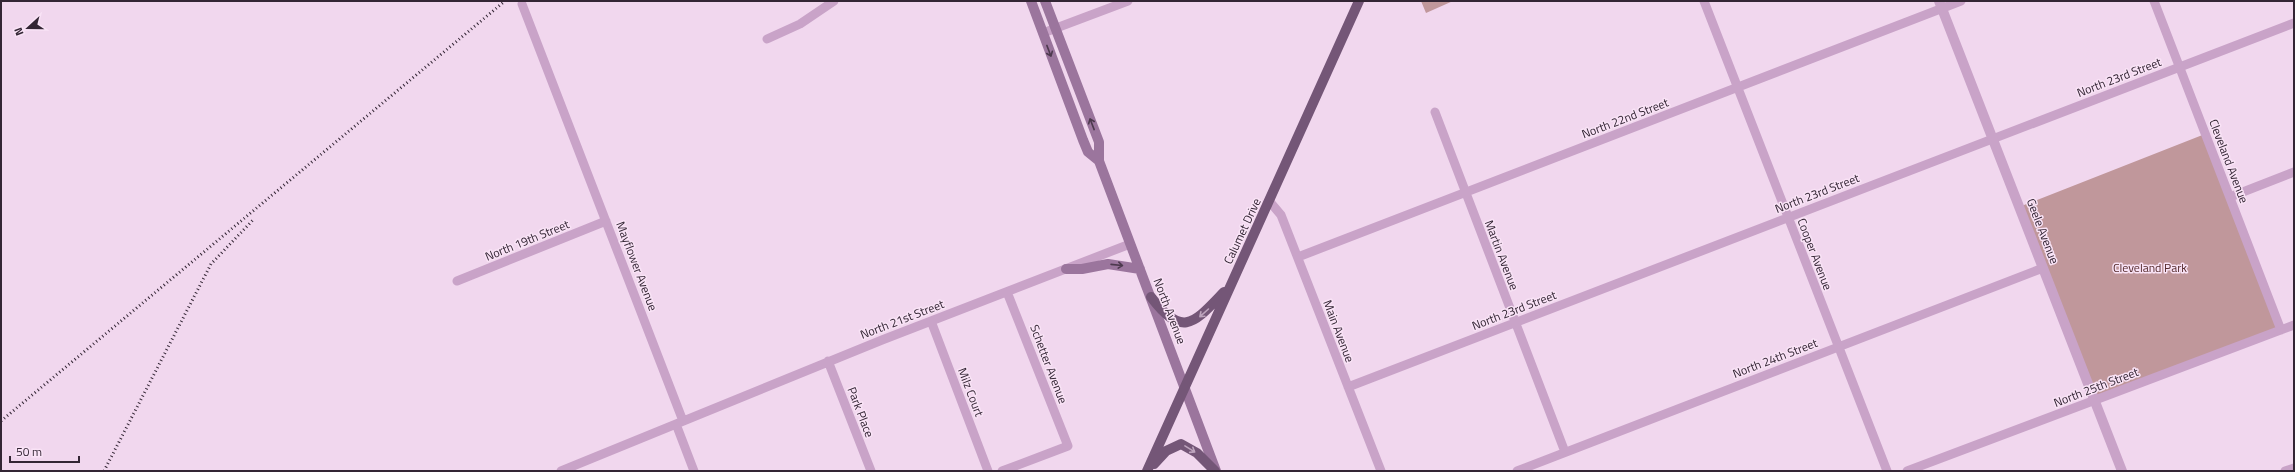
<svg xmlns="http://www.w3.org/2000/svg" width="2295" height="472" viewBox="0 0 2295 472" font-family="'Titillium Web',sans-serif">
	<rect width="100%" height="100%" fill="#f1d7ee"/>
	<!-- green -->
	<path fill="#c0979b" d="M1421,1H1453L1426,13Z
		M2205,134L2281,330L2094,400L2019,207Z"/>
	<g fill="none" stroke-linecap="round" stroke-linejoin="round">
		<!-- minor -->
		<path stroke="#c9a3c8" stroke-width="9" d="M1704,1L1887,471
			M2154,1L2281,330
			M522,4L683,421
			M1043,33L1128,1
			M767,39L800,24L834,1
			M1435,112L1565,452
			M2230,197L2294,172
			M1270,202L1281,215L1381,471
			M1298,257L1961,1
			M457,281L606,221
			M931,321L988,471
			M828,361L871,471
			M1348,387L2294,23
			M676,424L694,471
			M561,471L882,340L1130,244
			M1002,471L1068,446L1007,292
			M1517,471L2043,268
			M1907,471L2294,325
			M2285,471L2294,468"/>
		<!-- tertiary -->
		<path stroke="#c9a3c8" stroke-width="10" d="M1939,1L2122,471"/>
		<!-- secondary -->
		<path stroke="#9b759d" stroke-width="10" d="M1031,1L1083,140L1088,152L1099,161
			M1045,1L1099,142V161L1216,471
			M1066,269H1082L1108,264L1140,269"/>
		<!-- primary -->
		<path stroke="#745677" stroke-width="10" d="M1151,297C1183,339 1194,323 1224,292
			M1154,464L1166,451L1181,444L1197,453L1215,471
			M1147,471L1359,1"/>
		<!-- rail -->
		<path stroke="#332534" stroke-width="3" stroke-dasharray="1 3" stroke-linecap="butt" d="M1,421L505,1
			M104,471L211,264L253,220"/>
	</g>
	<!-- one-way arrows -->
	<defs><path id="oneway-shaft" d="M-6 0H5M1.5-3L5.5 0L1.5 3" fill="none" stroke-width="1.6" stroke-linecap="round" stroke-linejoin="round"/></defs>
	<g stroke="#4d394e">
		<use href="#oneway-shaft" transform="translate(1049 51) rotate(69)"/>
		<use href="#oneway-shaft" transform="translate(1092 124) rotate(-111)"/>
		<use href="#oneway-shaft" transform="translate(1117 265) rotate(6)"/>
	</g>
	<g stroke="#bda4bd">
		<use href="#oneway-shaft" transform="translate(1204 313) rotate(138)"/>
		<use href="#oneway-shaft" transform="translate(1190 449) rotate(32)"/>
	</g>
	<g text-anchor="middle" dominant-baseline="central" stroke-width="3" stroke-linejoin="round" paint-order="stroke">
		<!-- street labels -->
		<g font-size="12" fill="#332534" stroke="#f9e3f6">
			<text transform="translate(2119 77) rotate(-21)">North 23rd Street</text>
			<text transform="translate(1625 118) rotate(-21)">North 22nd Street</text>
			<text transform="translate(2229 161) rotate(69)">Cleveland Avenue</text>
			<text transform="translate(1817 193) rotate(-21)">North 23rd Street</text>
			<text transform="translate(1242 231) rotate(-65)">Calumet Drive</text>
			<text transform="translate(2043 231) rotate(69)">Geele Avenue</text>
			<text transform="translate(527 240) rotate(-22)">North 19th Street</text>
			<text transform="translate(1815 254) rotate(69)">Cooper Avenue</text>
			<text transform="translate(1502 255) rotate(69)">Martin Avenue</text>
			<text transform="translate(637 266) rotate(69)">Mayflower Avenue</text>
			<text transform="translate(1514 310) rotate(-21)">North 23rd Street</text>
			<text transform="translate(1170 311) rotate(69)">North Avenue</text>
			<text transform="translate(902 319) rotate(-21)">North 21st Street</text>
			<text transform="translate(1339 331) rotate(69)">Main Avenue</text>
			<text transform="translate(1775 358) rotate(-21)">North 24th Street</text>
			<text transform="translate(1049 364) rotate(69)">Schetter Avenue</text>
			<text transform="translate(2096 387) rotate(-21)">North 25th Street</text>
			<text transform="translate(971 392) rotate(69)">Milz Court</text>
			<text transform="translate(861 412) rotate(69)">Park Place</text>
		</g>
		<!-- park labels -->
		<g font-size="12" fill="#53292b" stroke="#f9e3f6">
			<text x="2150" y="267">Cleveland Park</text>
		</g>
	</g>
	<!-- border -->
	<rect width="2295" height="472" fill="none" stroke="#332534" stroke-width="4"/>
	<!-- north arrow -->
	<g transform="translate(28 28) rotate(249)" stroke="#f9e3f6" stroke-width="3" paint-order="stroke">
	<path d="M0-3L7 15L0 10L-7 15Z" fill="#332534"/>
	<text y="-6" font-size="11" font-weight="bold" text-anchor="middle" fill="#332534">N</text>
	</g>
	<!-- scale -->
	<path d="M10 456v6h69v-6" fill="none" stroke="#332534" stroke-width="2"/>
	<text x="16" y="456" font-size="12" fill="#332534" stroke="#f9e3f6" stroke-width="3" paint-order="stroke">50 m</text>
</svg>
